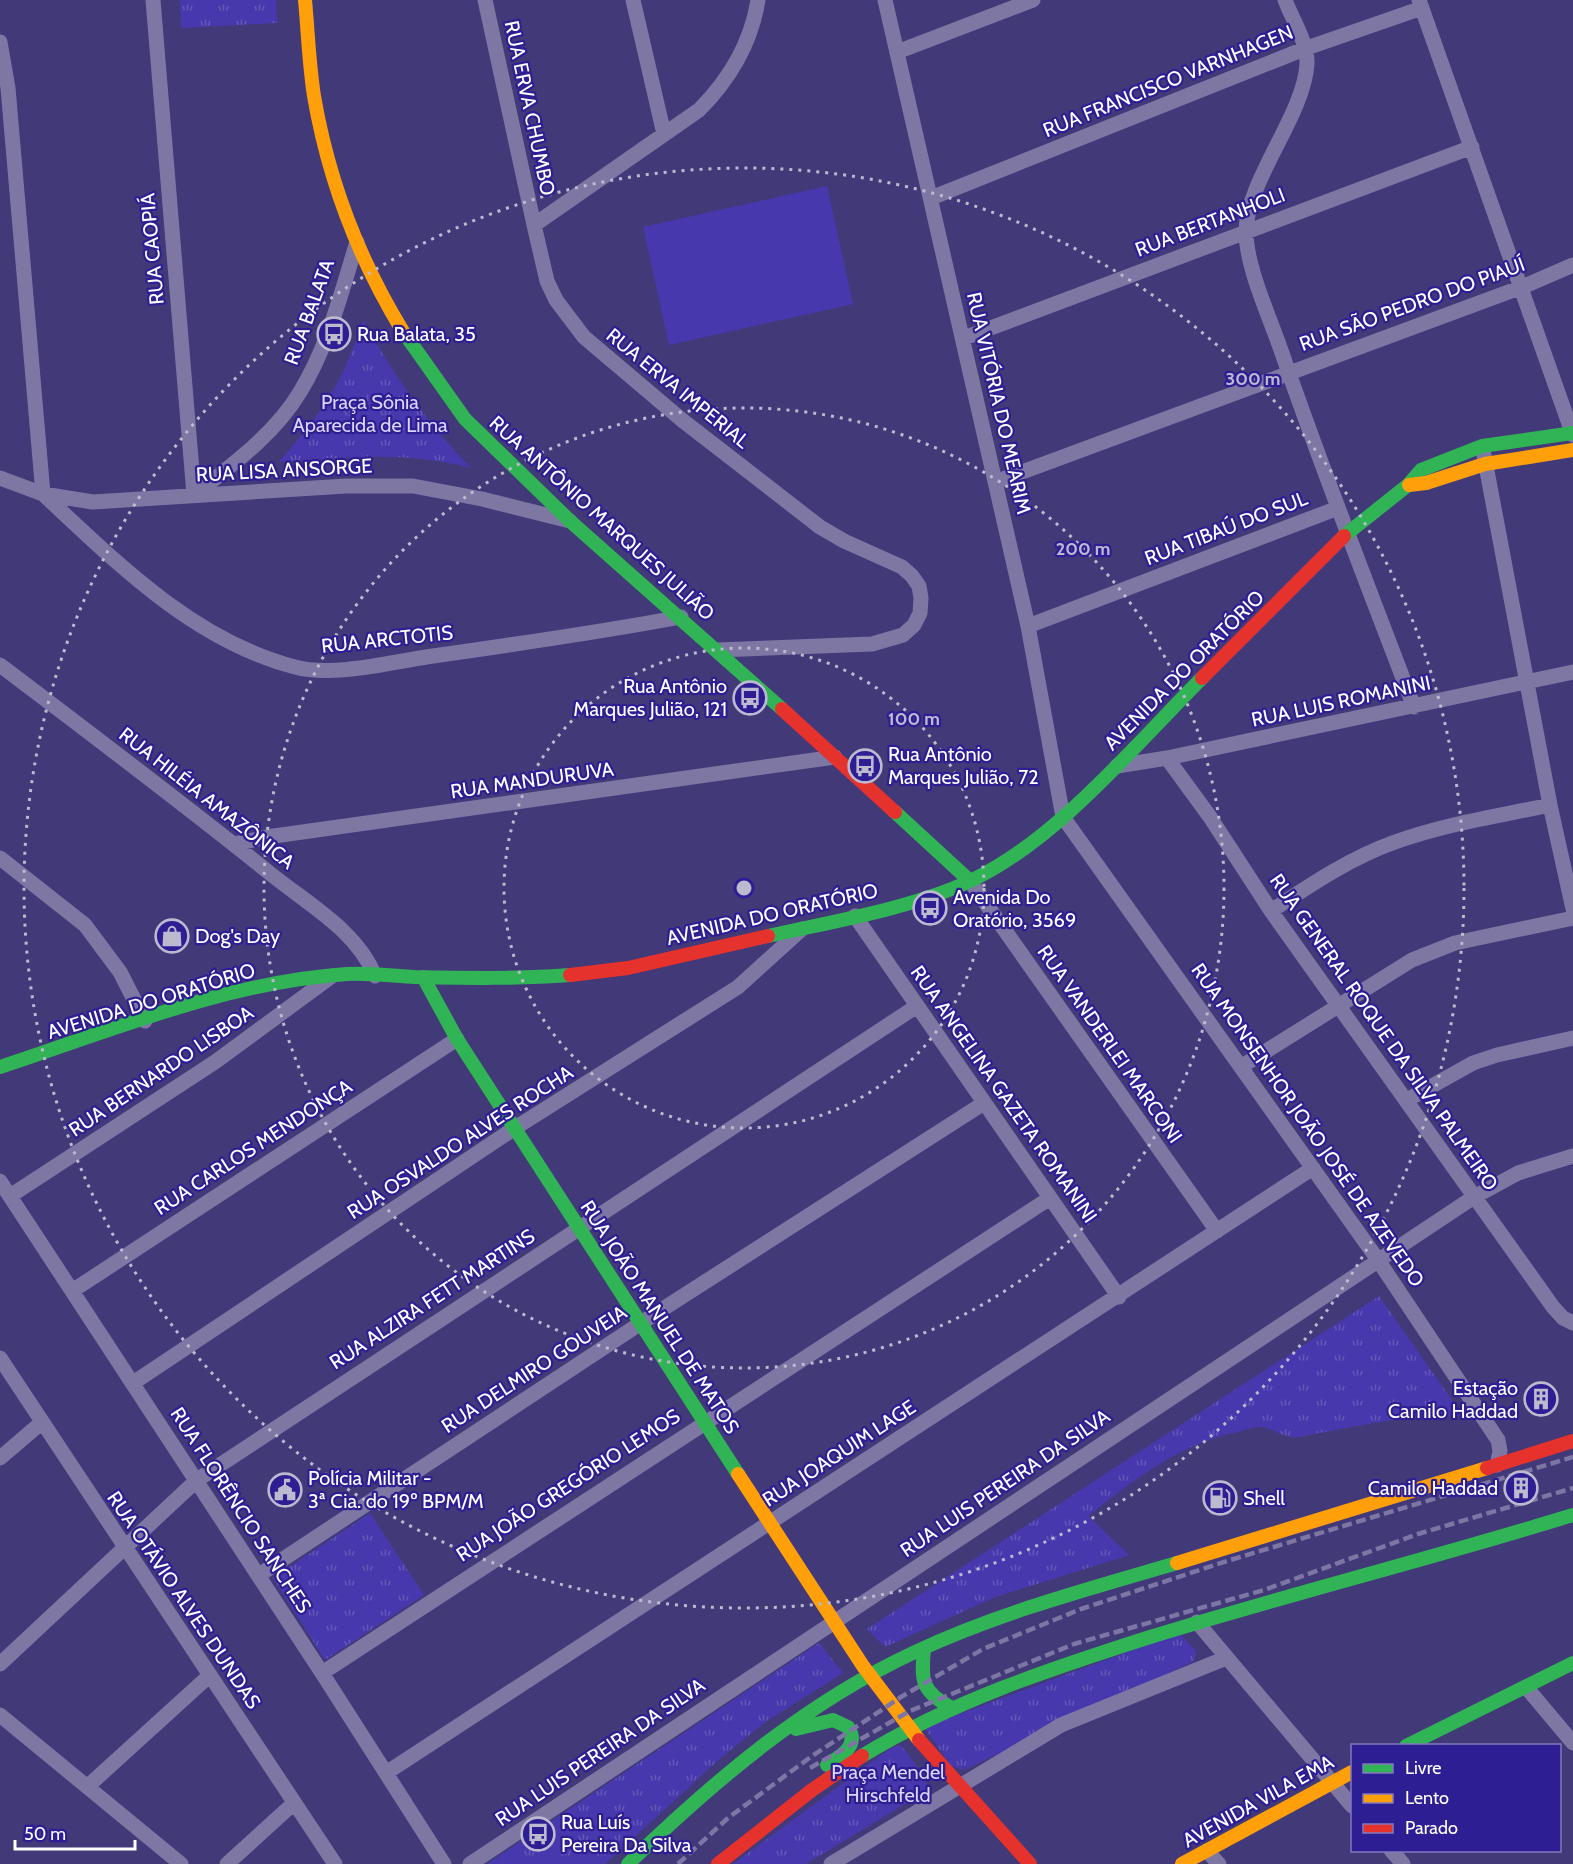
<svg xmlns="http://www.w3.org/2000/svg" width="1573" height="1864" viewBox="0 0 1573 1864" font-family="Cabin,sans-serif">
	<defs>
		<pattern id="park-tufts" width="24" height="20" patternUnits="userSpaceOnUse" patternTransform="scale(1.5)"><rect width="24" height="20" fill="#4739ad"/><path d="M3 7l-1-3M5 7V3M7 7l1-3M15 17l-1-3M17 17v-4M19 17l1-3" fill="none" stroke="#6357b9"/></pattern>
	</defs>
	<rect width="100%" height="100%" fill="#423979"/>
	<!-- park -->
	<path fill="url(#park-tufts)" d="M180,0H276L277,23L181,28Z
		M363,320C392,374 428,424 471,468C405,450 346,458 279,462C322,413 343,383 363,320Z
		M1379,1296L1463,1416C1408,1414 1353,1427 1299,1437C1284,1439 1275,1428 1260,1427C1253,1427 1245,1430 1238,1432C1180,1443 1134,1480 1088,1516L1129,1555L995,1597L885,1647L867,1629Z
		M370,1513L424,1595L325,1660L273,1578Z
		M1179,1633L1196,1651L1194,1661L964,1770L951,1766L924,1727Z
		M819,1643L843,1673L767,1721L723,1756L605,1864H487Z
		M901,1745L925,1777L927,1786L921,1794L806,1864H733L891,1748Z"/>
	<!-- pitch -->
	<path fill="#4739ad" d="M827,186L853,304L669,345L643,227Z"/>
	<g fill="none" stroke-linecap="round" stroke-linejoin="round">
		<!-- street -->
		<path stroke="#7e77a4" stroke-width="15" d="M153,0L194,495
			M485,0L534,225
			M633,0L664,134
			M885,0L1028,626L1063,817L1378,1260L1498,1440L1500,1451L1497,1465
			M1285,0C1292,19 1308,43 1307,64C1304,115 1247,180 1246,231C1246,268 1270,317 1282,353C1323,472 1369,589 1414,707
			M1419,0L1573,435
			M0,42L8,88L43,494C117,563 194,641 295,667C332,677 388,663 426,657C511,645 596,633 681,617
			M897,52L1033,0
			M931,198L1304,49L1422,8
			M964,338L1472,147
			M1484,455L1550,805L1573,909
			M0,478L43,494L93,502L346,486H413L482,499L570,521
			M995,482L1522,287L1573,265
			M194,495C232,465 275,434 300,392C328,347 341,293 357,242
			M1028,626L1338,508
			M717,650L872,644L903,635L914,625L920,613L921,598L919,586L912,576L902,567L844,541L820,527L682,420L584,337L556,300L547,281L534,225L699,110C730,79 751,44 758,0
			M0,665C91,734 183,803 272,875C308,904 357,931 375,976
			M1167,758L1210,817L1271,911L1553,1307L1563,1318L1573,1323
			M1117,766L1167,758L1573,672
			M234,844L267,837L835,757
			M0,858L85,925L120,972L145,1021
			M970,881L1217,1231
			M1271,911C1310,885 1350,858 1395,842C1445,824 1498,816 1550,805
			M855,916L1119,1297
			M1242,1066L1412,960L1455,943L1573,918
			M1407,1100L1473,1063L1497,1055L1573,1038
			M0,1181L322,1673L444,1864
			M10,1196L215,1062L332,976
			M72,1291L457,1039
			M0,1358L335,1864
			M133,1383L515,1128L738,987L802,929
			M0,1458L41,1423
			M259,1575L641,1323L984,1103
			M1197,1622L1352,1806
			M0,1664L197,1480L917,1006
			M322,1673L1050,1198
			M1526,1687L1573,1743
			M0,1715L181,1864
			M386,1773L1313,1168
			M88,1786L209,1676
			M1391,1850L1403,1864
			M1207,1851L1219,1864
			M227,1864L294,1803
			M470,1864L1474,1197L1518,1173L1573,1156
			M831,1864L1061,1725L1226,1658"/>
		<!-- fast -->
		<path stroke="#30b455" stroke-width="14" d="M402,330L465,419L570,521L782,709
			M1344,536L1408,485L1421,470L1482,446L1573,433
			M895,812L970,881
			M768,936C830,922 913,908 970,881C1056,841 1135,745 1202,678
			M423,977L457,1039L738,1474
			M0,1067C113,1030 227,982 347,974C370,973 393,976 415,977C467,978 519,979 570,975
			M924,1649C921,1680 921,1691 950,1707
			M796,1729L833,1720L848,1727C860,1746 841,1756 827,1765
			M1406,1746L1573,1663
			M862,1756C952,1701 1050,1669 1150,1637C1290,1594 1433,1558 1573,1515
			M628,1864C714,1781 805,1703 915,1652C998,1613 1088,1589 1177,1563"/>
		<!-- slow -->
		<path stroke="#ff9f0a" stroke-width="14" d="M305,0C308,32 309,64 314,96C328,178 359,259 402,330
			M1409,485L1426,483L1485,464L1573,450
			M738,1474L863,1666L919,1740
			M1177,1563L1487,1468
			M1182,1864L1352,1772"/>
		<!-- jam -->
		<path stroke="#e5322d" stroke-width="14" d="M1202,678L1344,536
			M782,709L895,812
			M570,975L628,968L768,936
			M1487,1468L1573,1441
			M919,1740L1030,1864
			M718,1864L812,1790L862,1756"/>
		<!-- rail -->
		<path stroke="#7d76a4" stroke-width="4.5" stroke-dasharray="10 4.5" stroke-linecap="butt" d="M810,1768L910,1711L1074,1644L1264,1590L1418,1534L1573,1488
			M678,1864L728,1818L812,1756L901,1697L983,1649L1081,1609L1227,1561L1573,1457"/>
	</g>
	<!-- distance rings -->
	<g fill="none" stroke="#bdbad0" stroke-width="3" stroke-dasharray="3 6">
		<circle cx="744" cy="888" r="240"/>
		<circle cx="744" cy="888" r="480"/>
		<circle cx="744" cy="888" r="720"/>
	</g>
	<!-- icons -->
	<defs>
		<g id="bus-ring" transform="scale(1.725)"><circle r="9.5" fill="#2e1e94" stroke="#bdbad0" stroke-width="1.5"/><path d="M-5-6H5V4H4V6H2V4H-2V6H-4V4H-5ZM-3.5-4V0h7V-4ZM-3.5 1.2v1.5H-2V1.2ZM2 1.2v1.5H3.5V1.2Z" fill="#bdbad0"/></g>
		<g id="shop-ring" transform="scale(1.725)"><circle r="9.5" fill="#2e1e94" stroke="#bdbad0" stroke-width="1.5"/><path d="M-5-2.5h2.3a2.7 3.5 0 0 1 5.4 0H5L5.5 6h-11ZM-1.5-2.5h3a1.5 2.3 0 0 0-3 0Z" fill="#bdbad0"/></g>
		<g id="building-ring" transform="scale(1.725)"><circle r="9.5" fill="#2e1e94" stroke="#bdbad0" stroke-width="1.5"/><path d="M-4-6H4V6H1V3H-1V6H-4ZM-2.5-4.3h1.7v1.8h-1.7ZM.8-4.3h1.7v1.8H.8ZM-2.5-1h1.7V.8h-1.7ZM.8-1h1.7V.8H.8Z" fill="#bdbad0"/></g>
		<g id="civic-ring" transform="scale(1.725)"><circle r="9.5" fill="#2e1e94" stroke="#bdbad0" stroke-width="1.5"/><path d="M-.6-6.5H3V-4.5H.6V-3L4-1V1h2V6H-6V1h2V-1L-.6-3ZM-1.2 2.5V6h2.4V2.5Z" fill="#bdbad0"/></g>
		<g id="fuel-ring" transform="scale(1.725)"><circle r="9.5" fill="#2e1e94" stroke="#bdbad0" stroke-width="1.5"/><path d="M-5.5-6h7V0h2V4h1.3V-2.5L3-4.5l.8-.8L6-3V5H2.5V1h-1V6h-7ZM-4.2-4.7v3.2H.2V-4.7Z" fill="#bdbad0"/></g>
	</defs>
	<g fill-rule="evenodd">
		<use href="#bus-ring" x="334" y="334"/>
		<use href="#bus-ring" x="750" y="698"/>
		<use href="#bus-ring" x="865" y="766"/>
		<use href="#bus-ring" x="930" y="908"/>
		<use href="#shop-ring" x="172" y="936"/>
		<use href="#building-ring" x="1541" y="1399"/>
		<use href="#building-ring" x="1521" y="1488"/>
		<use href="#civic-ring" x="285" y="1490"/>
		<use href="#fuel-ring" x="1220" y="1498"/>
		<use href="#bus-ring" x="538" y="1834"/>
	</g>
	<g text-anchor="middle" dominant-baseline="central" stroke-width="4.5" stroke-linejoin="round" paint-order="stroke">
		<!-- street labels -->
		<g font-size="20" fill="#fff" stroke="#2e1e94">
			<text transform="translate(1168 81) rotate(-22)">RUA FRANCISCO VARNHAGEN</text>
			<text transform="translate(530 108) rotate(78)">RUA ERVA CHUMBO</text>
			<text transform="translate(1210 222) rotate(-21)">RUA BERTANHOLI</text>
			<text transform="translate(152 249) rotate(-95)">RUA CAOPIÁ</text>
			<text transform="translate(1412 304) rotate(-20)">RUA SÃO PEDRO DO PIAUÍ</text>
			<text transform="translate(309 312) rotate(-70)">RUA BALATA</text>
			<text transform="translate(678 388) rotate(39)">RUA ERVA IMPERIAL</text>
			<text transform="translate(999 403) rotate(77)">RUA VITÓRIA DO MEARIM</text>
			<text transform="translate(284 470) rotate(-3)">RUA LISA ANSORGE</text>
			<text transform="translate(602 518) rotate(42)">RUA ANTÔNIO MARQUES JULIÃO</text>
			<text transform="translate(1226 528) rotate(-21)">RUA TIBAÚ DO SUL</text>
			<text transform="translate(387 639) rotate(-6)">RUA ARCTOTIS</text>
			<text transform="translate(1184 670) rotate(-45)">AVENIDA DO ORATÓRIO</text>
			<text transform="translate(1341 701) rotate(-12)">RUA LUIS ROMANINI</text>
			<text transform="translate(532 780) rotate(-8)">RUA MANDURUVA</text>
			<text transform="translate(207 798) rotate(38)">RUA HILÉIA AMAZÔNICA</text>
			<text transform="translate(772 914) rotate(-13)">AVENIDA DO ORATÓRIO</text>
			<text transform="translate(151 1001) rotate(-17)">AVENIDA DO ORATÓRIO</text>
			<text transform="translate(1384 1032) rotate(55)">RUA GENERAL ROQUE DA SILVA PALMEIRO</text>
			<text transform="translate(1110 1044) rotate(55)">RUA VANDERLEI MARCONI</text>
			<text transform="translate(161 1071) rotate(-34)">RUA BERNARDO LISBOA</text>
			<text transform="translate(1004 1094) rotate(55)">RUA ANGELINA GAZETA ROMANINI</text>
			<text transform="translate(1308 1125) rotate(55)">RUA MONSENHOR JOÃO JOSÉ DE AZEVEDO</text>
			<text transform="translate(460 1142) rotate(-33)">RUA OSVALDO ALVES ROCHA</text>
			<text transform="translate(253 1147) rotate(-33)">RUA CARLOS MENDONÇA</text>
			<text transform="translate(432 1299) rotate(-33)">RUA ALZIRA FETT MARTINS</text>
			<text transform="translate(660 1317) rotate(57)">RUA JOÃO MANUEL DE MATOS</text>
			<text transform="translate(534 1369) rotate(-33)">RUA DELMIRO GOUVEIA</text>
			<text transform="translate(839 1453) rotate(-33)">RUA JOAQUIM LAGE</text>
			<text transform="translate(1005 1483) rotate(-34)">RUA LUIS PEREIRA DA SILVA</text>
			<text transform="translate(568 1485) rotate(-33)">RUA JOÃO GREGÓRIO LEMOS</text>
			<text transform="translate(241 1510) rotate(57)">RUA FLORÊNCIO SANCHES</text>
			<text transform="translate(184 1600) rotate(56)">RUA OTÁVIO ALVES DUNDAS</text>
			<text transform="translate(600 1752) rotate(-34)">RUA LUIS PEREIRA DA SILVA</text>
			<text transform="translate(1258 1801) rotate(-29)">AVENIDA VILA EMA</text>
		</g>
		<!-- poi labels -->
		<g font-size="20" fill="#fff" stroke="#2e1e94" text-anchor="start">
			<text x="357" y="334">Rua Balata, 35</text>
			<text x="727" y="686" text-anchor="end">Rua Antônio<tspan x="727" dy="23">Marques Julião, 121</tspan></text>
			<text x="888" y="754">Rua Antônio<tspan x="888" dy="23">Marques Julião, 72</tspan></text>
			<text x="953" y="897">Avenida Do<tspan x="953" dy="23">Oratório, 3569</tspan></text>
			<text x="195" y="936">Dog's Day</text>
			<text x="1518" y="1388" text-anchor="end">Estação<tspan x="1518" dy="23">Camilo Haddad</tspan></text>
			<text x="308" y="1478">Polícia Militar -<tspan x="308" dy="23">3ª Cia. do 19º BPM/M</tspan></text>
			<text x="1498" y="1488" text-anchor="end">Camilo Haddad</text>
			<text x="1243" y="1498">Shell</text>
			<text x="561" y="1822">Rua Luís<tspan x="561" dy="23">Pereira Da Silva</tspan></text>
		</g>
		<!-- park labels -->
		<g font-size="20" fill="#dbd7fa" stroke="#2e1e94">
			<text x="370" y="402">Praça Sônia<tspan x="370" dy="23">Aparecida de Lima</tspan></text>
			<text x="888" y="1772">Praça Mendel<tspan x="888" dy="23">Hirschfeld</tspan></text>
		</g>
	</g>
	<circle cx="744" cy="888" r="9" fill="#bdbad0" stroke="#2e1e94" stroke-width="3"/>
	<g font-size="18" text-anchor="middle" font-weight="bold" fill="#bdbad0" stroke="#2e1e94" stroke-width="4.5" stroke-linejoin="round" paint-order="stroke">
		<text x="1253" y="385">300 m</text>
		<text x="1083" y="555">200 m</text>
		<text x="914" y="725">100 m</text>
	</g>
	<!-- legend -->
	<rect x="1351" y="1744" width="210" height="108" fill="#2e1e94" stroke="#8278bf" stroke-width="1.5"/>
	<rect x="1363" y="1764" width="30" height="9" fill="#30b455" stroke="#8278bf" stroke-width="1.5"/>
	<text x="1405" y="1774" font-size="18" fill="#ffffff">Livre</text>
	<rect x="1363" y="1794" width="30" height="9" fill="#ff9f0a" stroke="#8278bf" stroke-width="1.5"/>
	<text x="1405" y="1804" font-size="18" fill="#ffffff">Lento</text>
	<rect x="1363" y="1824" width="30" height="9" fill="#e5322d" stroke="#8278bf" stroke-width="1.5"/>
	<text x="1405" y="1834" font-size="18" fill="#ffffff">Parado</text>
	<!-- scale -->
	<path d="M15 1840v9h120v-9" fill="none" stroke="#ffffff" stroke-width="3"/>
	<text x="24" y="1840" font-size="18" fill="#ffffff" stroke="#2e1e94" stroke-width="4.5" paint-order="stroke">50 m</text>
</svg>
